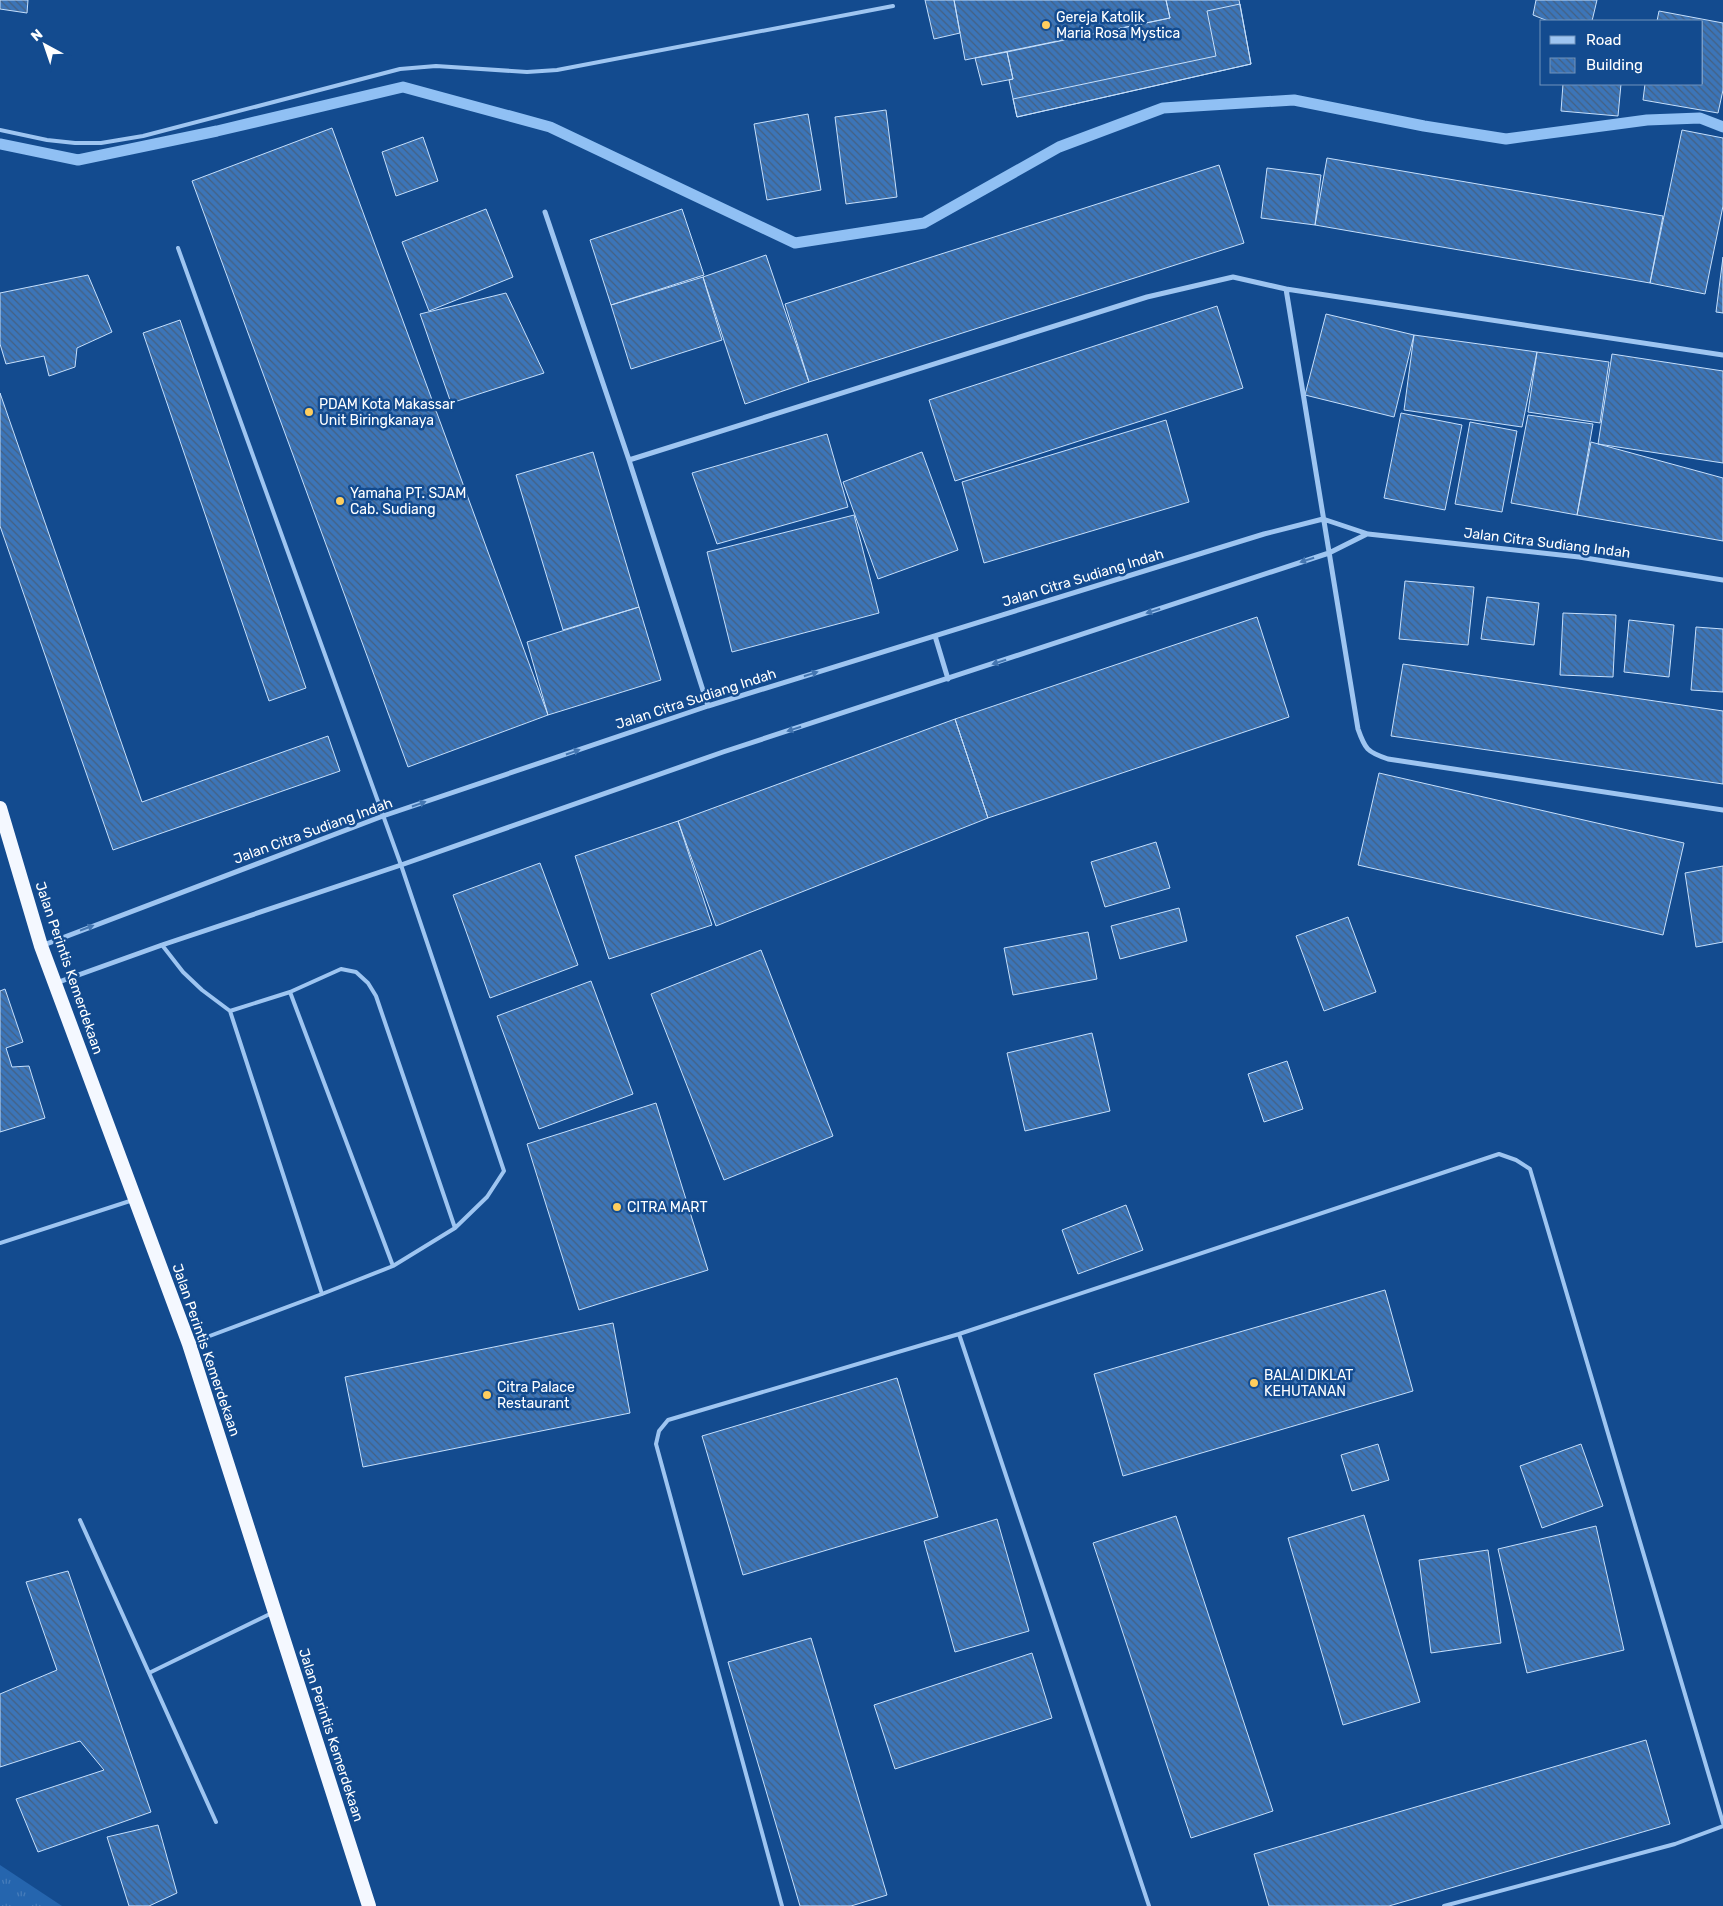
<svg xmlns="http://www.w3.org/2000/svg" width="1723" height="1906" viewBox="0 0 1723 1906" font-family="Rubik,sans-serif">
	<defs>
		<pattern id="grass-tufts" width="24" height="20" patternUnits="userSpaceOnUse" patternTransform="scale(1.25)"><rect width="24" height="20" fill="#2565ae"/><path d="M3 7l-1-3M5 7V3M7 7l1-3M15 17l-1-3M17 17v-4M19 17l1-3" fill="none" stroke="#467cba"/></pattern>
		<pattern id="building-back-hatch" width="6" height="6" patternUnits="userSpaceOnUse" patternTransform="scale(1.25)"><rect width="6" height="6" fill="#3c75b8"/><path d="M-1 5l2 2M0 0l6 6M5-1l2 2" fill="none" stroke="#446082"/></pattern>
	</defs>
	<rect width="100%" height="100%" fill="#134b8f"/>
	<!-- grass -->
	<path fill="url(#grass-tufts)" d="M0,1865L62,1906H0Z"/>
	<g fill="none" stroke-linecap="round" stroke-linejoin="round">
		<!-- stream -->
		<path stroke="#90c0f4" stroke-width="11" d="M0,144L78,160L217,131L403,87L550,127L795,243L924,223L1059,147L1163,108L1294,100L1424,126L1506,139L1647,120L1700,118L1723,127"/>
	</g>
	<!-- building -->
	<path fill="url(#building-back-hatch)" stroke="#c5dffc" d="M0,0H28L27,13L0,9Z
		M925,0H954L960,33L934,39Z
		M954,0H1166L1170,18L965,60Z
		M1166,0H1239L1251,64L1017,117L1009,80L1013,79L1007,52L1170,18Z
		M1536,0H1597L1592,21H1548L1533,15Z
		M1240,4L1251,64L1017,117L1013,99L1216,56L1207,11Z
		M1659,11L1723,23V90L1718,113L1643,100L1645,84H1702V21H1657Z
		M1007,52L1013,79L982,85L975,58Z
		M1563,84H1621L1618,116L1561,111Z
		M886,110L897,197L846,204L835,117Z
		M808,114L821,190L767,200L754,124Z
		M332,128L548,715L408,767L192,181Z
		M1682,130L1723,138V206L1705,294L1650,283Z
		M423,137L438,181L396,196L382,152Z
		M1327,158L1663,216L1650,283L1315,225Z
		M1219,165L1244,243L809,382L785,304Z
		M1267,168L1321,175L1315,225L1261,218Z
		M486,209L513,277L429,311L402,242Z
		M682,209L704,275L611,305L590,240Z
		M766,255L809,382L745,404L703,277Z
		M1723,257V313L1716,312Z
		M88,275L112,332L77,348L75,367L49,376L44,356L6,364L0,344V293Z
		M703,277L722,340L631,369L611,305Z
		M506,293L544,373L451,403L420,314Z
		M1217,306L1243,388L955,481L929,400Z
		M1326,314L1414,335L1394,417L1305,395Z
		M180,320L306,688L269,701L143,333Z
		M1414,335L1537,352L1522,427L1404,410Z
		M1537,352L1609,362L1600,423L1528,412Z
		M1612,354L1723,371V463L1598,444Z
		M0,393L142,802L328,736L340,771L113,850L0,526Z
		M1401,413L1462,425L1445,510L1384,498Z
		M1528,415L1593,424L1577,515L1511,503Z
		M1166,420L1189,502L984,563L962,482Z
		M1470,422L1517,431L1502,512L1455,504Z
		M827,434L848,507L717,544L692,473Z
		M1591,442L1723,478V541L1577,515Z
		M593,452L639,607L563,630L516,475Z
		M922,452L958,550L878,579L843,482Z
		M854,515L879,613L732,652L707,552Z
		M1405,581L1474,587L1468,645L1399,639Z
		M1487,597L1539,603L1534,645L1481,639Z
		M639,607L661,680L548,715L527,642Z
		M1563,613L1616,615L1613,677L1560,675Z
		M1257,617L1289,717L988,818L955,719Z
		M1629,620L1674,625L1669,677L1624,672Z
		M1696,627L1723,629V692L1691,690Z
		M1403,664L1723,711V784L1391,736Z
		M955,719L988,818L716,926L678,821Z
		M1379,773L1684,843L1663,935L1358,865Z
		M678,821L712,925L609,959L575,856Z
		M1156,842L1170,888L1105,907L1091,862Z
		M540,863L578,965L490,998L453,895Z
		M1723,866V942L1696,947L1685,873Z
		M1179,908L1187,941L1120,959L1111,926Z
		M1348,917L1376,992L1324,1011L1296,936Z
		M1088,932L1097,979L1013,995L1004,948Z
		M761,950L833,1136L724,1180L651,994Z
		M591,981L633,1094L539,1129L497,1016Z
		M5,989L23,1042L6,1048L12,1067L29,1066L45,1118L0,1132V991Z
		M1092,1033L1110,1111L1025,1131L1007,1053Z
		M1287,1061L1303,1109L1264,1122L1248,1074Z
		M656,1103L708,1270L579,1310L527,1144Z
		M1126,1205L1143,1250L1078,1274L1062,1230Z
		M1385,1290L1413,1391L1123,1476L1094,1374Z
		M613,1323L630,1413L363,1467L345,1377Z
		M897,1378L938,1517L743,1575L702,1436Z
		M1378,1444L1389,1480L1352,1491L1341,1455Z
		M1581,1444L1603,1506L1542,1528L1520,1466Z
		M1364,1515L1420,1702L1343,1725L1288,1538Z
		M1176,1516L1273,1811L1191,1838L1093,1543Z
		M997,1519L1029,1631L955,1652L924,1541Z
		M1596,1526L1624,1650L1527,1673L1498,1549Z
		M1488,1550L1501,1643L1431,1653L1419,1560Z
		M68,1571L151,1812L38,1852L16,1799L104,1770L80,1741L0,1767V1694L57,1670L26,1582Z
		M811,1638L887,1895L851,1906H800L728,1662Z
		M1032,1653L1052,1718L895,1769L874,1705Z
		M1646,1740L1670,1824L1389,1906H1269L1254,1854Z
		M158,1825L177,1893L149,1906H129L107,1837Z"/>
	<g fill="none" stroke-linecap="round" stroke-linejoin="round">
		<!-- service -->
		<path stroke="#9ec5f1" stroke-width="4" d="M0,130L47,140L75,143H101L143,136L400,69L436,66L527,72L557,70L893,6
			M162,945L183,972L202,990L230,1011L322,1294L393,1266L455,1228L487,1197L504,1171L401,865L178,248
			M290,992L393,1266
			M230,1011L290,992L341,969L356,972L368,983L376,996L455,1228
			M0,1243L133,1200
			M959,1334L1149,1906
			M191,1343L322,1294
			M80,1520L149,1673L272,1613
			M149,1673L216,1822
			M782,1906L656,1444L659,1431L668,1420L959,1334L1499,1154L1516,1160L1530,1169L1723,1823
			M1444,1906L1675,1844L1723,1826"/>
		<!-- minor -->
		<path stroke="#9ec5f1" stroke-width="5" d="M545,212L629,460L708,706
			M1286,289L1723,355
			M629,460L1147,297L1233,277L1286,289L1358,729C1365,749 1367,752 1388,759L1723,810
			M935,636L948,679
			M41,946L383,816L708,706L1264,534L1323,519L1368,534L1579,557L1723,580
			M56,983L162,945L401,865L723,752L1329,553L1367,534"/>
		<!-- trunk -->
		<path stroke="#f4f8ff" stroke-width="14" d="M0,808L41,946L189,1344L369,1906"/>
	</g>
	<!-- one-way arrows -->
	<defs><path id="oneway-solid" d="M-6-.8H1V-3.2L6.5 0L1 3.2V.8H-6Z" transform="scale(1.25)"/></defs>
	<g fill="#4476b1">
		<use href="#oneway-solid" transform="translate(1307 560) rotate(162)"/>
		<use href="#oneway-solid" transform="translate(1153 611) rotate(162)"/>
		<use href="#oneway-solid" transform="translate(999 662) rotate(162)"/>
		<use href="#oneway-solid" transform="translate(811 674) rotate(-17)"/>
		<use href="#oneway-solid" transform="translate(794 729) rotate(162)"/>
		<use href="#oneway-solid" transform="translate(573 752) rotate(-19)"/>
		<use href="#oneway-solid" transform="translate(419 804) rotate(-19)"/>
		<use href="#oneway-solid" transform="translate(87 928) rotate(-21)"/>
	</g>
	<!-- markers -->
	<g fill="#ffce5e" stroke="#134b8f" stroke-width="2">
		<circle cx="1046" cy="25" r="5"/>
		<circle cx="309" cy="412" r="5"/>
		<circle cx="340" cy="501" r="5"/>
		<circle cx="617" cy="1207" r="5"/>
		<circle cx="1254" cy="1383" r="5"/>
		<circle cx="487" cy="1395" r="5"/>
	</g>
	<g text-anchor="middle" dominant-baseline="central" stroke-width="5" stroke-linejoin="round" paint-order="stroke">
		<!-- poi labels -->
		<g font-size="14" fill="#fff" stroke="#134b8f" text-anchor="start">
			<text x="1056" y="17">Gereja Katolik<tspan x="1056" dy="16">Maria Rosa Mystica</tspan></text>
			<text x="319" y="404">PDAM Kota Makassar<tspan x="319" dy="16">Unit Biringkanaya</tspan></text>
			<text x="350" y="493">Yamaha PT. SJAM<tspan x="350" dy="16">Cab. Sudiang</tspan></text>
			<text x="627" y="1207">CITRA MART</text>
			<text x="1264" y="1375">BALAI DIKLAT<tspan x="1264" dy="16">KEHUTANAN</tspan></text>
			<text x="497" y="1387">Citra Palace<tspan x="497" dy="16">Restaurant</tspan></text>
		</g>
		<!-- street labels -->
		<g font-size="14" fill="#fff" stroke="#134b8f">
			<text transform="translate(1547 543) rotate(7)">Jalan Citra Sudiang Indah</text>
			<text transform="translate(1083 578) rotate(-17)">Jalan Citra Sudiang Indah</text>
			<text transform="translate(696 699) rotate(-18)">Jalan Citra Sudiang Indah</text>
			<text transform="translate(313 831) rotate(-20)">Jalan Citra Sudiang Indah</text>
			<text transform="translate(69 968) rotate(71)">Jalan Perintis Kemerdekaan</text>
			<text transform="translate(206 1350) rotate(71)">Jalan Perintis Kemerdekaan</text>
			<text transform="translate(331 1735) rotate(72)">Jalan Perintis Kemerdekaan</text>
		</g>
	</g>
	<!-- legend -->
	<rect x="1540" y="20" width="162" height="65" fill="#134b8f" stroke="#7193bc"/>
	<rect x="1550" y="36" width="25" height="8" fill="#9ec5f1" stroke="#7193bc"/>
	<text x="1586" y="45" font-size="15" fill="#ffffff">Road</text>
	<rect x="1550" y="58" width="25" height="15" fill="url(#building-back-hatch)" stroke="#7193bc"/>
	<text x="1586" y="70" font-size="15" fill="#ffffff">Building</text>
	<!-- north arrow -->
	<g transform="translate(45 45) rotate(320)" stroke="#134b8f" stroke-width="4" paint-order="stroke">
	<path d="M0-4L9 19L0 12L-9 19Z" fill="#ffffff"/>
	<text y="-8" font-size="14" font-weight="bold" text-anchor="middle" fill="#ffffff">N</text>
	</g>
</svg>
